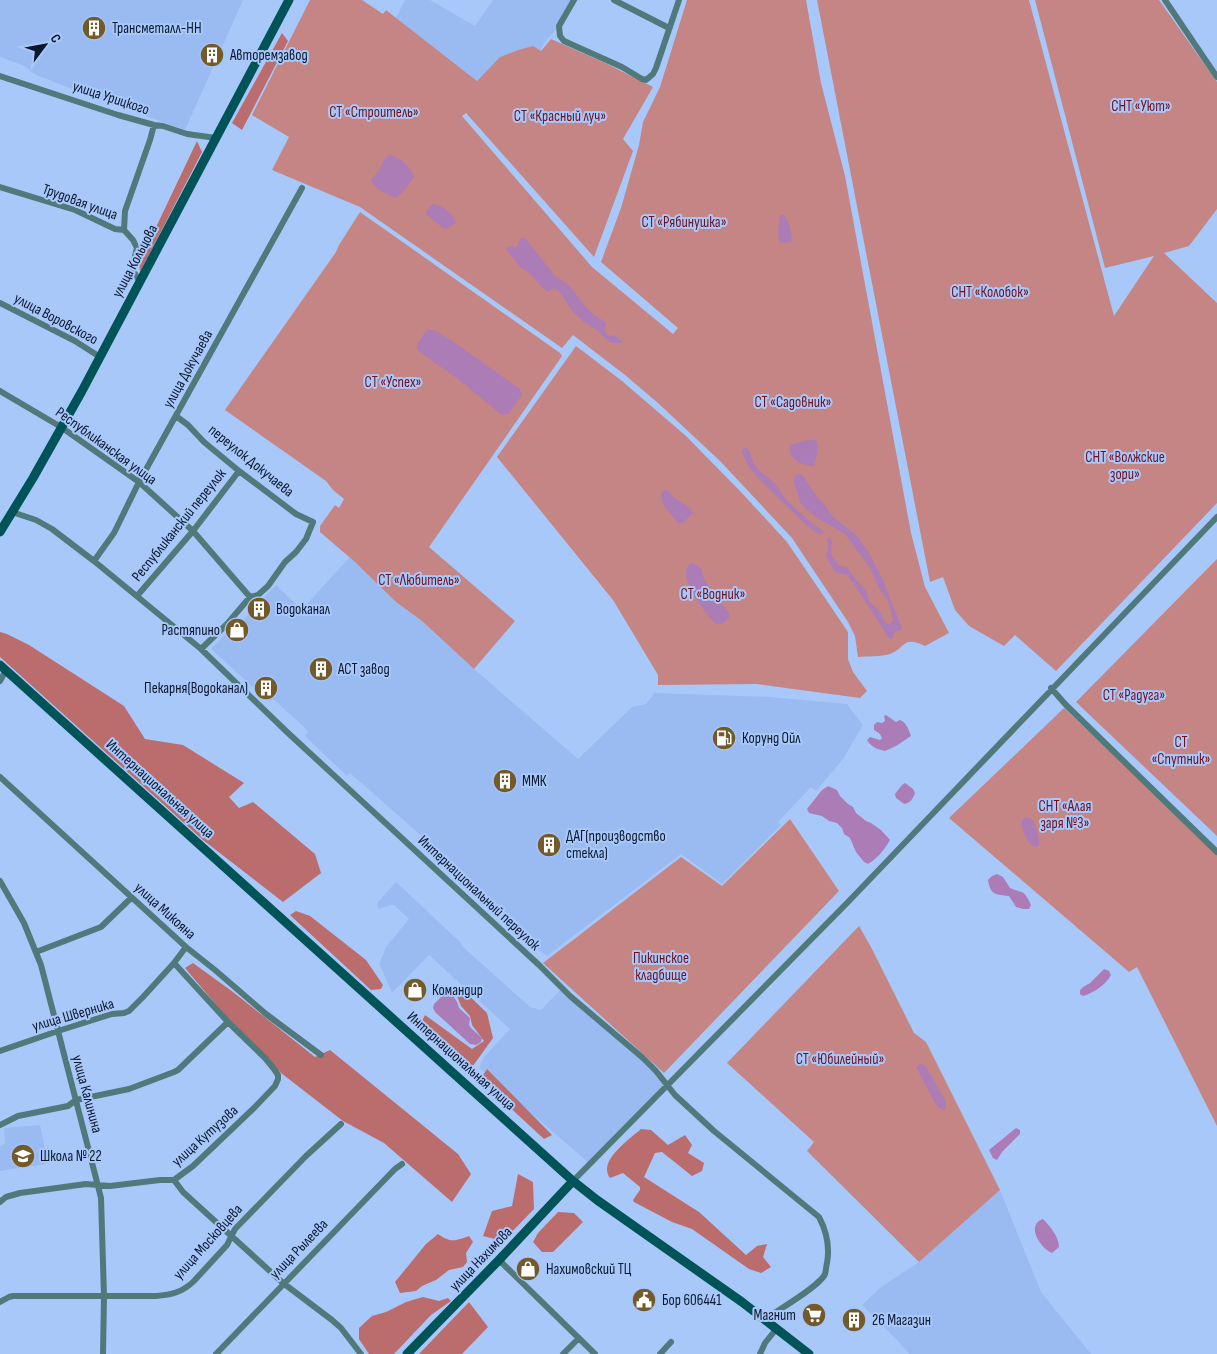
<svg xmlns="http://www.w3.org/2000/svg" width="1217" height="1354" viewBox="0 0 1217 1354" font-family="'Sofia Sans Condensed',sans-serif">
	<rect width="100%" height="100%" fill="#a9c8fa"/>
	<!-- built -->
	<path fill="#9abbf1" d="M0,0H243L185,130L82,93L34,74L25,66L0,57Z
		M405,0H430L475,26L493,0H574L559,26L545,42L540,51L518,50L500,57L477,81L396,18Z
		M350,557L396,602L422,621L474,669L578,759L632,707L646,704L655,693L769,697L847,704L863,725L843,759L816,791L811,787L778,822L781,825L722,884L681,854L547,956L514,930L519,923L506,912L496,914L459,881L451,865L441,853L350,773L347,776L305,736L308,732L303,726L273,699L269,702L211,649L230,629L233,631L276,585L300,608L304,607Z
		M396,882L460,942L463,947L530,1007L541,1010L562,988L643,1058L666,1085L590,1164L479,1068L484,1057L510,1029L429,955L392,993L380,965V962L386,947L409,919L394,905H391L378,909L377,903Z
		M40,1125L44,1143L46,1164L0,1171V1147L5,1143L4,1128Z
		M1000,1190L1041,1292L1091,1354H909L899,1342L862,1305L881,1287L919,1262Z"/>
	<!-- green -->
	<path fill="#c58584" d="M310,0H362L383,14L386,10L477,81L500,57L518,50L533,46L541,51L551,39L605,63L653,87L623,139L633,151L594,257L466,113L462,116L592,267L673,334L678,328L601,262L621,208L639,145L643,122L660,87L687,0H806L821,83L845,176L911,533L925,587L949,633L925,646C902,635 906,648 890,654C880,657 868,656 858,657L855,636L848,622L792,538L720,461L658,403L625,375L573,335L562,348L360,207L272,170L289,137L252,115Z
		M817,0H1029L1114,316L1154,256L1105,268L1035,0H1159L1217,82V209L1189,246L1164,253L1217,303V503L1056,671L1015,635L1004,646L969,626L955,610L943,577L930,582Z
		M360,212L560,353L562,356L429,547L515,621L474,669L422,621L396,602L355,562L320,532V526L335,505L339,508L344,499L333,490L326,481L225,410L336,252L339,245Z
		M576,346L622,381L686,436L740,491L787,542L848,632V659L853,672L867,691L860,698L756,684L658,685V675L613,600L497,457Z
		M1217,559V836L1076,702Z
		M1064,708L1217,852V1126L1137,967L1129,972L949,818Z
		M790,819L839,891L664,1073L543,963L681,857L722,886Z
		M859,926L871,947L914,1033L926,1042L1000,1190L919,1262L807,1151L814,1142L727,1063Z"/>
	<!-- forest -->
	<path fill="#bb6c6c" d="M282,33L288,41L242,130L232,123Z
		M197,141L202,152L140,272L139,263Z
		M0,632L7,634L29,645L124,706L145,739L183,745L244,783L229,797L239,808L253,802L315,854L321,873L283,902L203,840L0,657Z
		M296,911L310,916L366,960L383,985L381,989L371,990L290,915Z
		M193,963L233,992L315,1057L330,1050L458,1154L471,1174L452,1202L384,1143L343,1121L281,1073L229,1020L185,968Z
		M459,986L487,1013L493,1038L470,1070L458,1066L418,1029L425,1015L472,1049L484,1041L472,1025L470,1016L461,1006L455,991Z
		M487,1069L552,1135L544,1139L492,1091L482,1077Z
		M641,1129L651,1130L668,1145L685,1135L692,1145L688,1153L704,1163L702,1171L692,1176L662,1152L655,1153L644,1177L699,1212L746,1255L757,1246L767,1244L763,1257L771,1267L761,1273L749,1269L692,1229L672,1222L634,1202L633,1200L640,1190V1187L623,1173L610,1178C597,1161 630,1139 641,1129Z
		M518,1174L533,1182L534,1209L503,1241L483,1236L492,1211L512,1206Z
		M558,1212L574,1213L583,1222L553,1252H542L533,1242L538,1233Z
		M438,1234C451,1243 455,1241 469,1236L473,1242L466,1253L467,1262L463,1267L449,1270L436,1280L422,1286L416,1291L400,1293L395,1282L426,1244Z
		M423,1297L439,1301L448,1298L451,1301L431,1315L394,1354H369L359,1339V1328L372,1316L386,1312L406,1302Z
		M469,1302L488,1327L462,1354H419Z"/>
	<!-- water -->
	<path fill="#ac7cb7" d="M390,155C402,158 410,166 414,177C408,184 403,195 395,198C387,193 374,190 371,180L379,170L385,158Z
		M432,204C442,205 452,212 456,223L447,229L443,228L427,215L426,212Z
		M780,215H784C789,221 793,234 791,242L783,243L779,242L778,232Z
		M523,238L526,239L556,277L568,284L585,306L595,316L604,321L606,324L604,329L606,333L611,336L614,335L622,341L621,343H611L598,331L584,322L573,312L559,291L554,288L547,292L529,273L520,267L506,249L509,246L515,247L518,245L520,239Z
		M427,329L436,331L451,340L520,389L522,395L508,414L502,415L458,379L417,350V345Z
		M808,440H816C819,449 817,458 814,466C801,465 788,460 790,445Z
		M746,447L749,451L754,464L762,473L775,483L786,500L813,524L822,530L824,533L820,535L806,525L757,477L748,465L741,450Z
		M799,474L803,476L817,497L825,505L833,517L855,534L868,551L883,580L902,628L899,631H895L892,639L888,638L880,624L854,584L847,575L835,572L826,557L828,550L827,538H830L832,542L831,554L839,566L847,567L857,581L866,590L869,601L881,613L885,623L890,624L893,620L888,600L881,592L870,568L845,534L817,518L801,504L794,483V477Z
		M664,490H667C670,493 673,497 676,499C683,504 688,505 693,513L683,523H678C671,514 660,504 661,493Z
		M692,563L698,566L702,570C703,585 722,602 730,614C728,622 724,624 716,624C707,617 685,585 686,573C686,571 687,568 688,566Z
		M886,715L896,722L900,720C906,722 909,730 911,736L896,746L885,751C877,749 871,747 867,740L870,737L880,740L882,738L880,734L874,730V725L877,722L882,723L885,721L884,716Z
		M905,783L913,789L915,793C913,799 910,803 904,804L896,798L895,794L902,785Z
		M828,786L837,790L840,796L848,804L853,807L856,813L866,821L871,823L881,830L890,840C884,850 878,858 868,864L864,862L856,852L850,838L844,834L842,828L837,823L829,821L822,816L809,813L807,809L822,790Z
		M1026,817L1032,819C1036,827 1040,837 1039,845L1036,847L1032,846C1026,838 1021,830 1022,820Z
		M997,874L1003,877L1010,888C1023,894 1024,889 1031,905L1029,909H1023L1016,907L1009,896C995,894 991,896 988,880L992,876Z
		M1104,969L1109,971L1111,975C1106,985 1093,993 1083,996L1080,994V990L1083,987L1090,983Z
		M446,992C454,995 457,1000 459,1008L470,1018L469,1025L471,1028L482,1038L481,1042L476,1045L470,1044L435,1012L433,1008L434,1004Z
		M920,1064L925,1065L945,1100L946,1108L943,1110L939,1108L935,1103L916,1067Z
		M1016,1128L1020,1130V1134L1002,1152L997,1160L993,1158L989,1150Z
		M1043,1219C1050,1226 1059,1237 1059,1247L1052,1253C1041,1249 1025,1225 1043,1219Z"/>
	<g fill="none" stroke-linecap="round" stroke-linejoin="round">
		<!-- minor -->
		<path stroke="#50797b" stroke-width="6" d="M574,0L559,26L560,36L564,41L622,67L642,79L646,80L653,74L656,68L679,0
			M614,0L669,28
			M1165,0L1217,77
			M0,76L118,115L154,125L163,126L187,134L216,138
			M0,187L75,210L115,229L124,230L133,240L137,248C134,262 129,269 140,281
			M124,230L125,211L150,140L154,125
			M0,303L75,341L100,357
			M0,391L61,427L139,482L193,531L250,597
			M176,416L188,425L204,442L239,471L296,514L313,522L306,539L296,552L285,562L268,586L258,595L250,597L227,624L201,649
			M12,512L36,520L52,529L94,561L201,649L287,732L539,965L570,996L643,1058L656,1071L675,1095L714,1131L819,1217C827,1232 830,1246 827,1263C826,1266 826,1271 825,1274C820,1286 777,1311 765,1319
			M94,561L114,533L139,482L302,188
			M137,596L193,531L239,471
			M0,681L6,670
			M1051,688L1066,705L1217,852
			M0,777L186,947L215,970L266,1014L321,1055
			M0,881L24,923L41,965L98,1186L101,1198L104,1296L103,1354
			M36,952L101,927L131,898
			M0,1051L58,1031L112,1014L124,1013L129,1011L143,997L174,963L186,947
			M0,1125L18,1116L68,1106L76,1100L129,1089L174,1072L178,1070L228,1022
			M174,1180L183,1192L283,1283L332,1320L341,1328L361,1354
			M573,1181L848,902L1217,517
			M0,1202L6,1197L20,1193L86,1184L110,1186L160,1180H174L193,1166L254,1108L275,1086L278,1079V1075L274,1069L265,1058L228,1022L174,963
			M499,1260L595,1354
			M0,1302L9,1297L13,1296H156C171,1295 183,1292 194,1281L227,1245L235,1229L306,1156L341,1124
			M216,1354L395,1169L402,1164
			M563,1354L579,1338
			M660,1354L671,1342
			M760,1354L765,1343L777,1328"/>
		<!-- secondary -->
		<path stroke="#005357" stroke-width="9" d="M0,532L33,478L82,391L289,0
			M0,665L573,1181L597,1200L742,1302L809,1354
			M407,1354L499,1260L573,1181"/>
	</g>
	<!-- icons -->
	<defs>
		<g id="building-disc" transform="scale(1.25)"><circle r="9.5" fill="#735a2b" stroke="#a9c8fa"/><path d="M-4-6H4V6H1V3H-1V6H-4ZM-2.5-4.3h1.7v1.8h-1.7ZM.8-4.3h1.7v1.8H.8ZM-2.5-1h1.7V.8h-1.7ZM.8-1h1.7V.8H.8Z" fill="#fff"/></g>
		<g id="shop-disc" transform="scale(1.25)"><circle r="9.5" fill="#735a2b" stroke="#a9c8fa"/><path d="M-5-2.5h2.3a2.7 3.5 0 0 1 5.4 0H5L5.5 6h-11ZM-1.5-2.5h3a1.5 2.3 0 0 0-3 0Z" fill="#fff"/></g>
		<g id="fuel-disc" transform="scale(1.25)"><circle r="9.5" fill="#735a2b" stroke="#a9c8fa"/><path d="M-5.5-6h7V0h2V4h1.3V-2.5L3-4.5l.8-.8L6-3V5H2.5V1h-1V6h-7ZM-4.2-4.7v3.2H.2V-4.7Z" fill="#fff"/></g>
		<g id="school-disc" transform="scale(1.25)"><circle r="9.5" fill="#735a2b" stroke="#a9c8fa"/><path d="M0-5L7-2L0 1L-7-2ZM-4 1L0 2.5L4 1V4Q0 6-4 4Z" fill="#fff"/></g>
		<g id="civic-disc" transform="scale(1.25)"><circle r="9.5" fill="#735a2b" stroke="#a9c8fa"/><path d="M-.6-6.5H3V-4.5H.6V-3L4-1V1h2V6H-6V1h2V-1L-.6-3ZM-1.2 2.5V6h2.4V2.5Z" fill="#fff"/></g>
		<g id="supermarket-disc" transform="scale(1.25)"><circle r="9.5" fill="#735a2b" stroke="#a9c8fa"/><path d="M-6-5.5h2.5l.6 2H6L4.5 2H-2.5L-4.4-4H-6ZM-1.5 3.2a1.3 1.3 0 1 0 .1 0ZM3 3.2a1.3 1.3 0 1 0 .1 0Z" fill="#fff"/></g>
	</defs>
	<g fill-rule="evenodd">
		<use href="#building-disc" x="94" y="28"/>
		<use href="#building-disc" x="212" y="55"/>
		<use href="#building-disc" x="259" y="609"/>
		<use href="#shop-disc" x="237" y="630"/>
		<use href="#building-disc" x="321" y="669"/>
		<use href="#building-disc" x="266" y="688"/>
		<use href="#fuel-disc" x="724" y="738"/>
		<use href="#building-disc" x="505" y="781"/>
		<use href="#building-disc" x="549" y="845"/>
		<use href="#shop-disc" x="415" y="990"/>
		<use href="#school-disc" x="23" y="1156"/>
		<use href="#shop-disc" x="528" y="1269"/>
		<use href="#civic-disc" x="644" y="1300"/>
		<use href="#supermarket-disc" x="814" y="1315"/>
		<use href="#building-disc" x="854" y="1320"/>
	</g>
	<g text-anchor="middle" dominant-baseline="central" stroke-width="4" stroke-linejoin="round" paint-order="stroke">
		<!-- poi labels -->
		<g font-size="15" fill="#0a172e" stroke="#a9c8fa" text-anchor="start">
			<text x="112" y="28">Трансметалл-НН</text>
			<text x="230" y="55">Авторемзавод</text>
			<text x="276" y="609">Водоканал</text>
			<text x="220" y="630" text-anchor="end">Растяпино</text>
			<text x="338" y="669">АСТ завод</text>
			<text x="248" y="688" text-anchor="end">Пекарня(Водоканал)</text>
			<text x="742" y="738">Корунд Ойл</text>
			<text x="522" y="781">ММК</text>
			<text x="566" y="836">ДАГ(производство<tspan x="566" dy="17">стекла)</tspan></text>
			<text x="432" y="990">Командир</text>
			<text x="40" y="1156">Школа № 22</text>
			<text x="546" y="1269">Нахимовский ТЦ</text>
			<text x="662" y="1300">Бор 606441</text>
			<text x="796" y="1315" text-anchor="end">Магнит</text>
			<text x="872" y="1320">26 Магазин</text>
		</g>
		<!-- street labels -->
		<g font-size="15" fill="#0a172e" stroke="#a9c8fa">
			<text transform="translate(111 98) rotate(18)">улица Урицкого</text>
			<text transform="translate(80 202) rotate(20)">Трудовая улица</text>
			<text transform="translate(135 261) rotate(-62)">улица Кольцова</text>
			<text transform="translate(56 319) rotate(28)">улица Воровского</text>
			<text transform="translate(188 369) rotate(-61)">улица Докучаева</text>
			<text transform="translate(106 446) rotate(36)">Республиканская улица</text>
			<text transform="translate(251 461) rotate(39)">переулок Докучаева</text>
			<text transform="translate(179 525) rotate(-51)">Республиканский переулок</text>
			<text transform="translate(160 789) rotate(42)">Интернациональная улица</text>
			<text transform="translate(479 893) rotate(43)">Интернациональный переулок</text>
			<text transform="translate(165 911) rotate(42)">улица Микояна</text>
			<text transform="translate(73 1015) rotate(-16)">улица Шверника</text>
			<text transform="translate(461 1061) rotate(42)">Интернациональная улица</text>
			<text transform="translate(87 1094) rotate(75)">улица Калинина</text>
			<text transform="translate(205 1136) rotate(-42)">улица Кутузова</text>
			<text transform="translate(208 1242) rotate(-48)">улица Московцева</text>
			<text transform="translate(299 1249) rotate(-46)">улица Рылеева</text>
			<text transform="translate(481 1259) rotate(-46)">улица Нахимова</text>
		</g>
		<!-- park labels -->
		<g font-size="15" fill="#720f1d" stroke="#a9c8fa">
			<text x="1141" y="106">СНТ «Уют»</text>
			<text x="374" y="112">СТ «Строитель»</text>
			<text x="560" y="116">СТ «Красный луч»</text>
			<text x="684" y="222">СТ «Рябинушка»</text>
			<text x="990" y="292">СНТ «Колобок»</text>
			<text x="393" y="382">СТ «Успех»</text>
			<text x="793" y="402">СТ «Садовник»</text>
			<text x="1125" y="457">СНТ «Волжские<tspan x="1125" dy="17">зори»</tspan></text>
			<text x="419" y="580">СТ «Любитель»</text>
			<text x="713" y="594">СТ «Водник»</text>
			<text x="1134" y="695">СТ «Радуга»</text>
			<text x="1181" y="742">СТ<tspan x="1181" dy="17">«Спутник»</tspan></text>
			<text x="1065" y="806">СНТ «Алая<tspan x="1065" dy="17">заря №3»</tspan></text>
			<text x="661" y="958">Пикинское<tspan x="661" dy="17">кладбище</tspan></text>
			<text x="840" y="1059">СТ «Юбилейный»</text>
		</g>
	</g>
	<!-- north arrow -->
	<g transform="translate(45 45) rotate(58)" stroke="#a9c8fa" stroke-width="4" paint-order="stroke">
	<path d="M0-4L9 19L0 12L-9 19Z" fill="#0a172e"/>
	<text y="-8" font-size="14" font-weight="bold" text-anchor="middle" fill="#0a172e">С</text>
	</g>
</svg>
